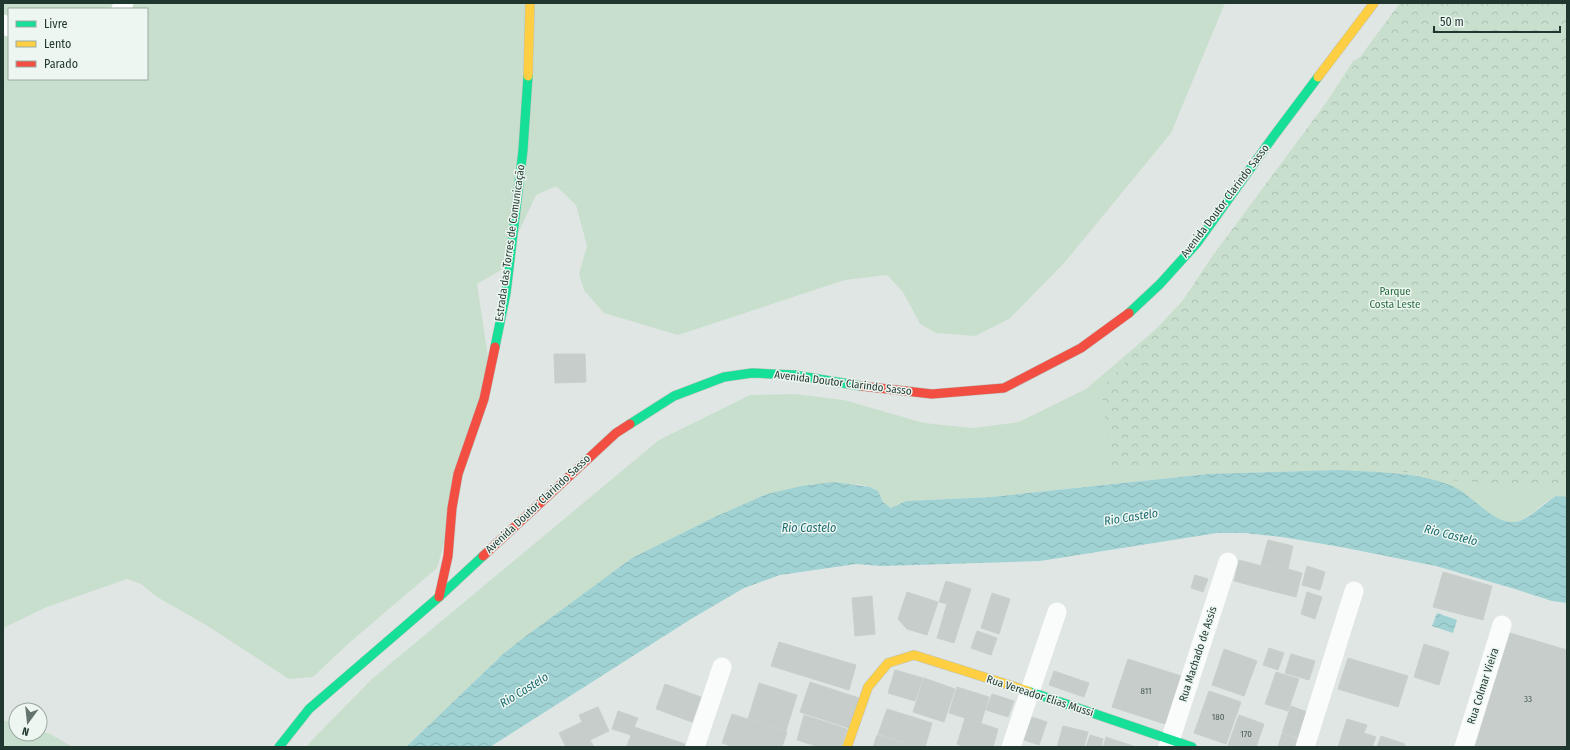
<svg xmlns="http://www.w3.org/2000/svg" width="1570" height="750" viewBox="0 0 1570 750" font-family="'Fira Sans Condensed',sans-serif">
	<defs>
		<pattern id="park-crowns" width="20" height="18" patternUnits="userSpaceOnUse"><rect width="20" height="18" fill="#c9dfce"/><path d="M2 6a3 3 0 1 1 6 0M12 15a3 3 0 1 1 6 0" fill="none" stroke="#acc0b1"/></pattern>
		<pattern id="water-waves" width="16" height="10" patternUnits="userSpaceOnUse"><rect width="16" height="10" fill="#a0d2d4"/><path d="M0 5q4-4 8 0t8 0" fill="none" stroke="#89b5b6"/></pattern>
	</defs>
	<rect width="100%" height="100%" fill="#e0e6e3"/>
	<!-- grass -->
	<path fill="#c9dfce" fill-rule="evenodd" d="M3,3H1225L1171,133L1065,262L1009,319L975,336L936,333L920,324L903,292L887,275L845,280L678,335L604,313L584,290L579,274L587,246L576,205L556,186L536,195L501,270L477,284L491,376L437,568L349,643L313,677L289,679L206,625L157,597L141,584L127,579L47,607L3,628ZM9,9H147V79H9Z
		M1365,55L1567,209V497L1556,496C1549,500 1543,504 1537,509C1522,521 1516,527 1497,518L1439,482L1394,474L1338,470L1208,474L991,497L906,501L891,508C883,505 883,499 878,493C874,486 864,486 857,484L632,558L503,654L406,747H307L311,741L372,679L659,440L750,395L794,394L844,400L924,423L973,428L1019,422L1086,389L1175,313L1281,173L1353,61Z
		M3,720L16,724V734H40V731L50,734L73,747H3Z"/>
	<!-- park -->
	<path fill="url(#park-crowns)" d="M1400,3H1567V488L1552,489L1449,480L1415,473L1370,468L1294,466L1182,469L1112,466L1101,389L1184,299L1211,258Z"/>
	<!-- water -->
	<path fill="url(#water-waves)" d="M1338,470C1373,472 1428,472 1458,489C1475,499 1495,524 1515,522C1525,522 1546,502 1556,496L1567,497V603L1552,601L1515,589L1436,566L1341,547L1282,537L1245,533H1217L1040,561L882,566L856,564L780,575L744,588L691,619L490,747H406L503,654L518,642L632,558L717,516L767,494L802,486L833,482L870,487L878,491L883,502L891,508L906,501L991,497L1208,474Z
		M1437,613L1457,620L1453,633L1432,626Z"/>
	<!-- building -->
	<path fill="#c7cdca" stroke="#c9cfcc" d="M554,354H585L586,382L555,383Z
		M1268,540L1293,546L1288,569L1302,573L1296,597L1272,591L1277,570L1261,565Z
		M1239,560L1277,570L1272,591L1234,581Z
		M1307,566L1325,572L1320,590L1302,585Z
		M1443,572L1492,586L1483,620L1433,607Z
		M1195,575L1208,579L1203,592L1191,588Z
		M946,581L971,589L954,643L937,638L947,604L939,602Z
		M907,592L938,602L927,635L907,629L898,619Z
		M1307,592L1322,597L1315,619L1301,614Z
		M992,593L1010,599L999,634L981,628Z
		M872,596L875,634L855,636L852,598Z
		M977,631L997,638L991,655L971,648Z
		M1510,633L1567,650V747H1475Z
		M779,642L856,665L849,690L771,666Z
		M1424,644L1449,652L1439,685L1414,677Z
		M1269,648L1284,653L1278,670L1263,665Z
		M1224,649L1257,661L1244,696L1212,685Z
		M1291,654L1315,661L1309,680L1285,673Z
		M1348,658L1408,676L1398,707L1338,689Z
		M1128,659L1181,676L1165,724L1112,707Z
		M895,670L923,678L915,701L888,693Z
		M1054,671L1089,683L1084,697L1049,685Z
		M1276,672L1299,679L1288,711L1265,704Z
		M924,678L955,689L944,722L913,712Z
		M810,682L859,698L849,728L800,712Z
		M759,683L797,695L786,731L748,719Z
		M665,684L701,697L692,722L656,709Z
		M957,687L989,697L981,723L949,713Z
		M1209,691L1241,702L1226,744L1194,733Z
		M992,694L1014,701L1008,717L986,710Z
		M1291,706L1310,713L1302,739L1282,733Z
		M598,707L609,731L590,740L594,747H566L559,733L582,722L579,715Z
		M887,709L932,723L925,747H919L878,734Z
		M618,711L638,718L634,727L685,744L684,747L627,746L631,735L612,729Z
		M732,714L787,732L782,747H734L722,743Z
		M804,715L847,729L841,747H819L797,740Z
		M1239,715L1264,724L1256,747H1234L1228,745Z
		M1032,717L1047,722L1039,745L1024,740Z
		M965,718L998,729L993,747H965L957,744Z
		M1347,719L1367,725L1364,733L1376,737L1372,747H1338Z
		M1063,726L1088,732L1084,747H1057Z
		M1282,734L1301,740L1299,747H1278Z
		M877,735L914,746L913,747H873Z
		M1090,735L1103,739L1101,747H1086Z
		M1381,736L1405,744L1404,747H1377Z
		M1106,737L1136,747H1103Z"/>
	<g fill="none" stroke-linecap="round" stroke-linejoin="round">
		<!-- fast casing -->
		<g stroke="#b9c2be" stroke-width="10">
			<path id="fast" d="M1129,313L1160,284L1197,243L1273,137L1318,77
				M495,347L506,293L523,150L528,76
				M630,424L674,396L724,377L752,373L794,375L861,386
				M1028,691L1192,747
				M279,747L309,709L439,597L483,556"/>
		</g>
		<!-- slow casing -->
		<g stroke="#b9c2be" stroke-width="10">
			<path id="slow" d="M528,76L530,3
				M1318,77L1374,3
				M847,747L868,687L888,663L914,655L1028,691"/>
		</g>
		<!-- jam casing -->
		<g stroke="#b9c2be" stroke-width="10">
			<path id="jam" d="M861,386L932,394L1004,388L1081,348L1129,313
				M483,556L616,433L630,424
				M439,597L448,556L452,508L458,474L484,399L495,347"/>
		</g>
		<!-- street -->
		<path stroke="#fafbfb" stroke-width="19" d="M121,9L124,3
			M3,24L9,27
			M695,747L722,667
			M1011,747L1057,612
			M1168,747L1228,562
			M1305,747L1354,591
			M1464,747L1502,625"/>
		<!-- fast -->
		<use href="#fast" stroke="#16e098" stroke-width="9"/>
		<!-- slow -->
		<use href="#slow" stroke="#ffcf43" stroke-width="9"/>
		<!-- jam -->
		<use href="#jam" stroke="#f24e42" stroke-width="9"/>
	</g>
	<g text-anchor="middle" dominant-baseline="central" stroke-width="3" stroke-linejoin="round" paint-order="stroke">
		<!-- number labels -->
		<g font-size="9" fill="#4a5d56">
			<text x="1146" y="691">811</text>
			<text x="1528" y="699">33</text>
			<text x="1218" y="717">180</text>
			<text x="1246" y="734">170</text>
		</g>
		<!-- street labels -->
		<g font-size="11" fill="#1f372f" stroke="#edf6f1">
			<text transform="translate(1225 201) rotate(-53)">Avenida Doutor Clarindo Sasso</text>
			<text transform="translate(510 243) rotate(-82)">Estrada das Torres de Comunicação</text>
			<text transform="translate(843 383) rotate(7)">Avenida Doutor Clarindo Sasso</text>
			<text transform="translate(538 504) rotate(-43)">Avenida Doutor Clarindo Sasso</text>
			<text transform="translate(1198 654) rotate(-72)">Rua Machado de Assis</text>
			<text transform="translate(1483 686) rotate(-72)">Rua Colmar Vieira</text>
			<text transform="translate(1040 696) rotate(18)">Rua Vereador Elias Mussi</text>
		</g>
		<!-- park labels -->
		<g font-size="11" fill="#2b6d3e" stroke="#edf6f1">
			<text x="1395" y="291">Parque<tspan x="1395" dy="13">Costa Leste</tspan></text>
		</g>
		<!-- water labels -->
		<g font-size="12" font-style="italic" fill="#1c6b71" stroke="#edf6f1">
			<text transform="translate(1131 517) rotate(-9)">Rio Castelo</text>
			<text x="809" y="528">Rio Castelo</text>
			<text transform="translate(1451 535) rotate(14)">Rio Castelo</text>
			<text transform="translate(524 690) rotate(-32)">Rio Castelo</text>
		</g>
	</g>
	<!-- border -->
	<rect width="1570" height="750" fill="none" stroke="#1f372f" stroke-width="8"/>
	<!-- legend -->
	<rect x="8" y="8" width="140" height="72" fill="#edf6f1" stroke="#9baaa3"/>
	<rect x="16" y="21" width="20" height="6" fill="#16e098" stroke="#9baaa3"/>
	<text x="44" y="28" font-size="12" fill="#1f372f">Livre</text>
	<rect x="16" y="41" width="20" height="6" fill="#ffcf43" stroke="#9baaa3"/>
	<text x="44" y="48" font-size="12" fill="#1f372f">Lento</text>
	<rect x="16" y="61" width="20" height="6" fill="#f24e42" stroke="#9baaa3"/>
	<text x="44" y="68" font-size="12" fill="#1f372f">Parado</text>
	<!-- north arrow -->
	<g transform="translate(28 722) rotate(195)"><circle r="19" fill="#edf6f1" stroke="#9baaa3"/>
	<path d="M0-3L7 15L0 10L-7 15Z" fill="#63746e"/>
	<text y="-6" font-size="11" font-weight="bold" text-anchor="middle" fill="#1f372f">N</text>
	</g>
	<!-- scale -->
	<path d="M1434 26v6h126v-6" fill="none" stroke="#1f372f" stroke-width="2"/>
	<text x="1440" y="26" font-size="12" fill="#1f372f" stroke="#edf6f1" stroke-width="3" paint-order="stroke">50 m</text>
</svg>
